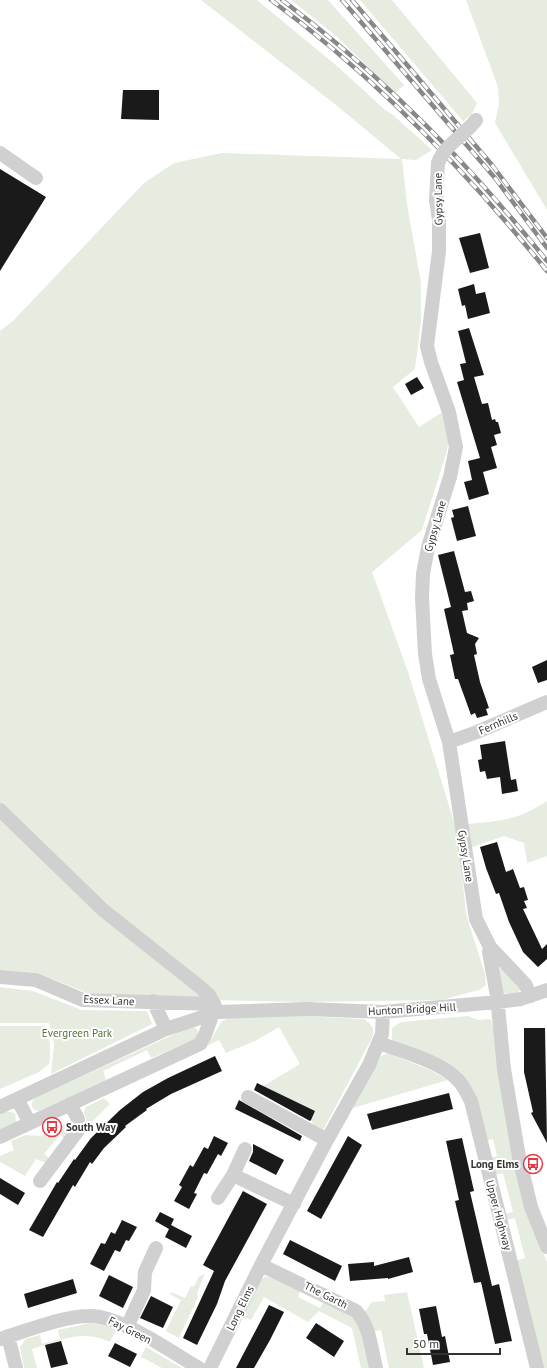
<svg xmlns="http://www.w3.org/2000/svg" width="547" height="1368" viewBox="0 0 547 1368" font-family="'PT Sans',sans-serif">
	<rect width="100%" height="100%" fill="#fff"/>
	<!-- green -->
	<path fill="#e6ecdf" d="M201,0H257L337,66L385,110L392,114L432,150L416,160L402,159L407,204L421,283V321L415,369L393,387L419,427L444,411L450,436L446,454L422,530L372,572L408,672L458,835L466,914L485,974L486,985L479,990L441,1000L306,1002L212,1000L87,993L38,973L0,970V331L13,321L144,183L174,163L222,153L401,159L336,105Z
		M291,0H328L404,85L395,93L335,35Z
		M360,0H392L477,103L472,114L463,121Z
		M466,0H547V210L495,123L499,104L498,87Z
		M547,801V856L527,863L524,843L504,836L470,848L467,824C502,821 518,820 547,801Z
		M501,968L522,989C518,993 508,995 502,993L499,969Z
		M0,987L33,991L82,1010L147,1011L152,1024L51,1074L54,1044L49,1023H0Z
		M298,1016L364,1019C372,1025 375,1028 372,1038L322,1132L313,1124L311,1120L315,1111L263,1086L300,1064L279,1027L255,1041L226,1053L219,1040L207,1046L222,1021L229,1018Z
		M468,1016L478,1020L490,1019L492,1022L501,1079L526,1209L547,1262V1368H541L515,1261L525,1258L515,1218L505,1220L504,1214L513,1212L503,1173L494,1175L490,1158L497,1156L493,1139L485,1141L468,1086L392,1042V1028L401,1022Z
		M0,1026H44C51,1036 51,1052 49,1064L39,1072L0,1089Z
		M192,1026C199,1029 200,1033 195,1039L151,1058L147,1050L103,1071L106,1080L39,1111L34,1110C31,1105 31,1102 35,1098Z
		M388,1053L430,1070L448,1080L353,1108L381,1056Z
		M104,1098L110,1104L88,1126L84,1112L86,1107Z
		M5,1111L15,1113L16,1122L0,1132V1113Z
		M73,1119L75,1123L66,1140L60,1135L44,1154L50,1159L46,1163L36,1159L25,1176L0,1162V1156L14,1150L11,1141L26,1135L41,1136Z
		M205,1274L197,1293L198,1297L179,1338L166,1331L181,1300L170,1294L171,1292L185,1298L191,1286L194,1287L199,1276Z
		M266,1276L301,1288L298,1297L320,1308L325,1300C365,1319 360,1327 370,1368H361L352,1328L319,1311L308,1322L264,1297L251,1320L243,1317L260,1280Z
		M407,1292L424,1368H389L381,1330L372,1332L364,1313L372,1302L385,1301L384,1295Z
		M90,1323L104,1325L116,1330L110,1342C81,1329 61,1340 32,1349L37,1368H24L20,1347L26,1339L40,1335L42,1344L60,1339L58,1330Z
		M146,1347L182,1368H162L141,1357Z"/>
	<!-- building -->
	<path fill="#1a1a1a" d="M123,90H159V120L121,119Z
		M0,169L46,197L0,271Z
		M480,233L489,268L470,273L459,238Z
		M474,284L476,294L485,292L490,313L468,319L465,305L462,306L458,289Z
		M469,328L484,375L474,377L482,404L488,403L492,420L495,419L496,422H498L501,433L494,435L497,445L491,447L497,468L483,472L489,494L469,500L464,482L472,480L468,461L480,458L457,382L464,380L460,364L466,363L458,331Z
		M417,377L424,388L411,395L405,384Z
		M468,506L476,536L457,541L451,518L454,517L452,510Z
		M454,551L465,592L471,591L474,601L467,603L468,610L462,611L467,633L479,638L475,644L477,654L474,655L480,682L489,708L486,709L488,715L477,718L475,713L471,715L458,679H455L450,655L454,654L444,609L451,607L438,555Z
		M547,660V680L538,683L532,667Z
		M505,741L511,780L516,779L518,791L502,794L500,777L487,779L485,771L480,772L478,760L482,759L480,745Z
		M497,842L506,872L513,869L520,888L524,887L528,900L524,901L527,908L523,909L542,949L547,944V959L538,967L523,952L509,922L499,893L496,894L486,868L480,847Z
		M524,1028H545L547,1143L531,1113L533,1112L524,1072Z
		M215,1056L222,1071L171,1094L146,1109L147,1110L125,1126L126,1127L104,1148L92,1164L90,1162L75,1187L73,1185L43,1237L29,1230L57,1182L58,1183L74,1159L75,1160L91,1138L120,1110L143,1092L168,1078Z
		M257,1083L315,1111L311,1120L310,1121L254,1090Z
		M449,1093L453,1109L372,1130L367,1114Z
		M239,1100L302,1136L300,1141L235,1109Z
		M214,1136L228,1143L221,1156L218,1154L207,1174L204,1173L194,1193L197,1194L189,1209L174,1201L182,1187L179,1185L190,1165L193,1167L204,1147L208,1149Z
		M348,1136L362,1145L321,1219L307,1211Z
		M462,1138L474,1191L470,1192L492,1286L499,1284L512,1341L495,1344L481,1282L474,1283L455,1201L459,1200L446,1141Z
		M253,1144L284,1160L276,1175L249,1161L253,1152Z
		M0,1178L25,1193L18,1205L0,1194Z
		M243,1191L267,1204L225,1281L217,1304L197,1345L183,1338L214,1271L203,1265Z
		M160,1212L174,1219L171,1225L192,1236L186,1248L165,1237L169,1229L155,1221Z
		M122,1220L137,1227L129,1241L126,1240L120,1252L115,1250L104,1271L90,1264L101,1243L105,1244L111,1232L115,1234Z
		M290,1240L342,1266L335,1281L283,1254Z
		M409,1257L413,1272L388,1279V1278L350,1281L348,1264L374,1262V1266Z
		M109,1275L133,1287L123,1308L99,1296Z
		M73,1279L77,1293L28,1308L24,1294Z
		M151,1296L173,1307L163,1328L140,1318Z
		M269,1305L284,1312L270,1340L254,1368H236Z
		M436,1306L442,1337L445,1336L450,1362L433,1365L427,1334H424L419,1309Z
		M316,1323L344,1341L334,1357L306,1338Z
		M61,1341L68,1364L51,1368L45,1345Z
		M115,1343L137,1354L130,1367L108,1356Z"/>
	<g fill="none" stroke-linecap="round" stroke-linejoin="round">
		<!-- minor -->
		<path stroke="#d0d0d0" stroke-width="14" d="M0,153L36,178
			M438,163L436,200L439,220V251L427,346L431,362L449,412L456,447L450,477L428,547L423,574L422,598L425,654L429,679L449,742L476,919L490,947L525,984L531,996
			M449,742L477,732L547,702
			M0,810L103,910L200,987L209,995L214,1004
			M490,947L489,952L497,996L504,1069L519,1157L531,1207L547,1247
			M0,977L36,980L83,1000L214,1004L217,1011
			M153,1001L166,1029
			M379,1043C401,1051 442,1062 458,1080C464,1086 467,1094 471,1101L537,1368
			M248,1097L327,1140
			M17,1099L30,1123
			M0,1107L166,1029L218,1012L307,1009L383,1012L498,1002L521,999L547,990
			M0,1137L200,1044L205,1035L213,1013
			M245,1149L233,1175L294,1204
			M40,1181L79,1129L78,1119L70,1104
			M218,1198L233,1175
			M261,1265L356,1311C370,1326 371,1348 376,1368
			M127,1327L144,1290L145,1272L156,1248
			M8,1336L16,1368
			M0,1339C26,1331 63,1316 89,1316C120,1315 171,1352 199,1368
			M210,1368L261,1265L327,1140L369,1065L382,1034L383,1012"/>
		<!-- rail casing -->
		<g stroke="#888" stroke-width="4.5">
			<path id="rail" d="M271,0C374,76 467,172 547,271
				M282,0C381,74 470,165 547,261
				M342,0L495,178L547,248
				M352,0L492,165L547,238"/>
		</g>
		<!-- rail -->
		<use href="#rail" stroke="#fff" stroke-width="3" stroke-dasharray="9" stroke-linecap="butt"/>
		<!-- minor-bridge -->
		<path stroke="#d0d0d0" stroke-width="14" d="M438,163C444,145 465,135 476,120"/>
	</g>
	<!-- icons -->
	<defs>
		<g id="bus-ring" transform="scale(1)"><circle r="9.5" fill="#fff" stroke="#e63946" stroke-width="1.5"/><path d="M-5-6H5V4H4V6H2V4H-2V6H-4V4H-5ZM-3.5-4V0h7V-4ZM-3.5 1.2v1.5H-2V1.2ZM2 1.2v1.5H3.5V1.2Z" fill="#e63946"/></g>
	</defs>
	<g fill-rule="evenodd">
		<use href="#bus-ring" x="52" y="1127"/>
		<use href="#bus-ring" x="533" y="1164"/>
	</g>
	<g text-anchor="middle" dominant-baseline="central" stroke-width="4" stroke-linejoin="round" paint-order="stroke">
		<!-- street labels -->
		<g font-size="11" fill="#333" stroke="#fff">
			<text transform="translate(438 199) rotate(-91)">Gypsy Lane</text>
			<text transform="translate(435 526) rotate(-74)">Gypsy Lane</text>
			<text transform="translate(498 723) rotate(-23)">Fernhills</text>
			<text transform="translate(466 856) rotate(81)">Gypsy Lane</text>
			<text transform="translate(109 1000) rotate(3)">Essex Lane</text>
			<text transform="translate(412 1009) rotate(-3)">Hunton Bridge Hill</text>
			<text transform="translate(499 1215) rotate(75)">Upper Highway</text>
			<text transform="translate(326 1295) rotate(26)">The Garth</text>
			<text transform="translate(240 1308) rotate(-64)">Long Elms</text>
			<text transform="translate(130 1330) rotate(27)">Fay Green</text>
		</g>
		<!-- park labels -->
		<g font-size="11" fill="#56703f" stroke="#fff">
			<text x="77" y="1033">Evergreen Park</text>
		</g>
		<!-- poi labels -->
		<g font-size="11" font-weight="bold" fill="#333" stroke="#fff" text-anchor="start">
			<text x="66" y="1127">South Way</text>
			<text x="519" y="1164" text-anchor="end">Long Elms</text>
		</g>
	</g>
	<!-- scale -->
	<path d="M407 1348v6h93v-6" fill="none" stroke="#333333" stroke-width="2"/>
	<text x="413" y="1348" font-size="12" fill="#333333" stroke="#ffffff" stroke-width="3" paint-order="stroke">50 m</text>
</svg>
